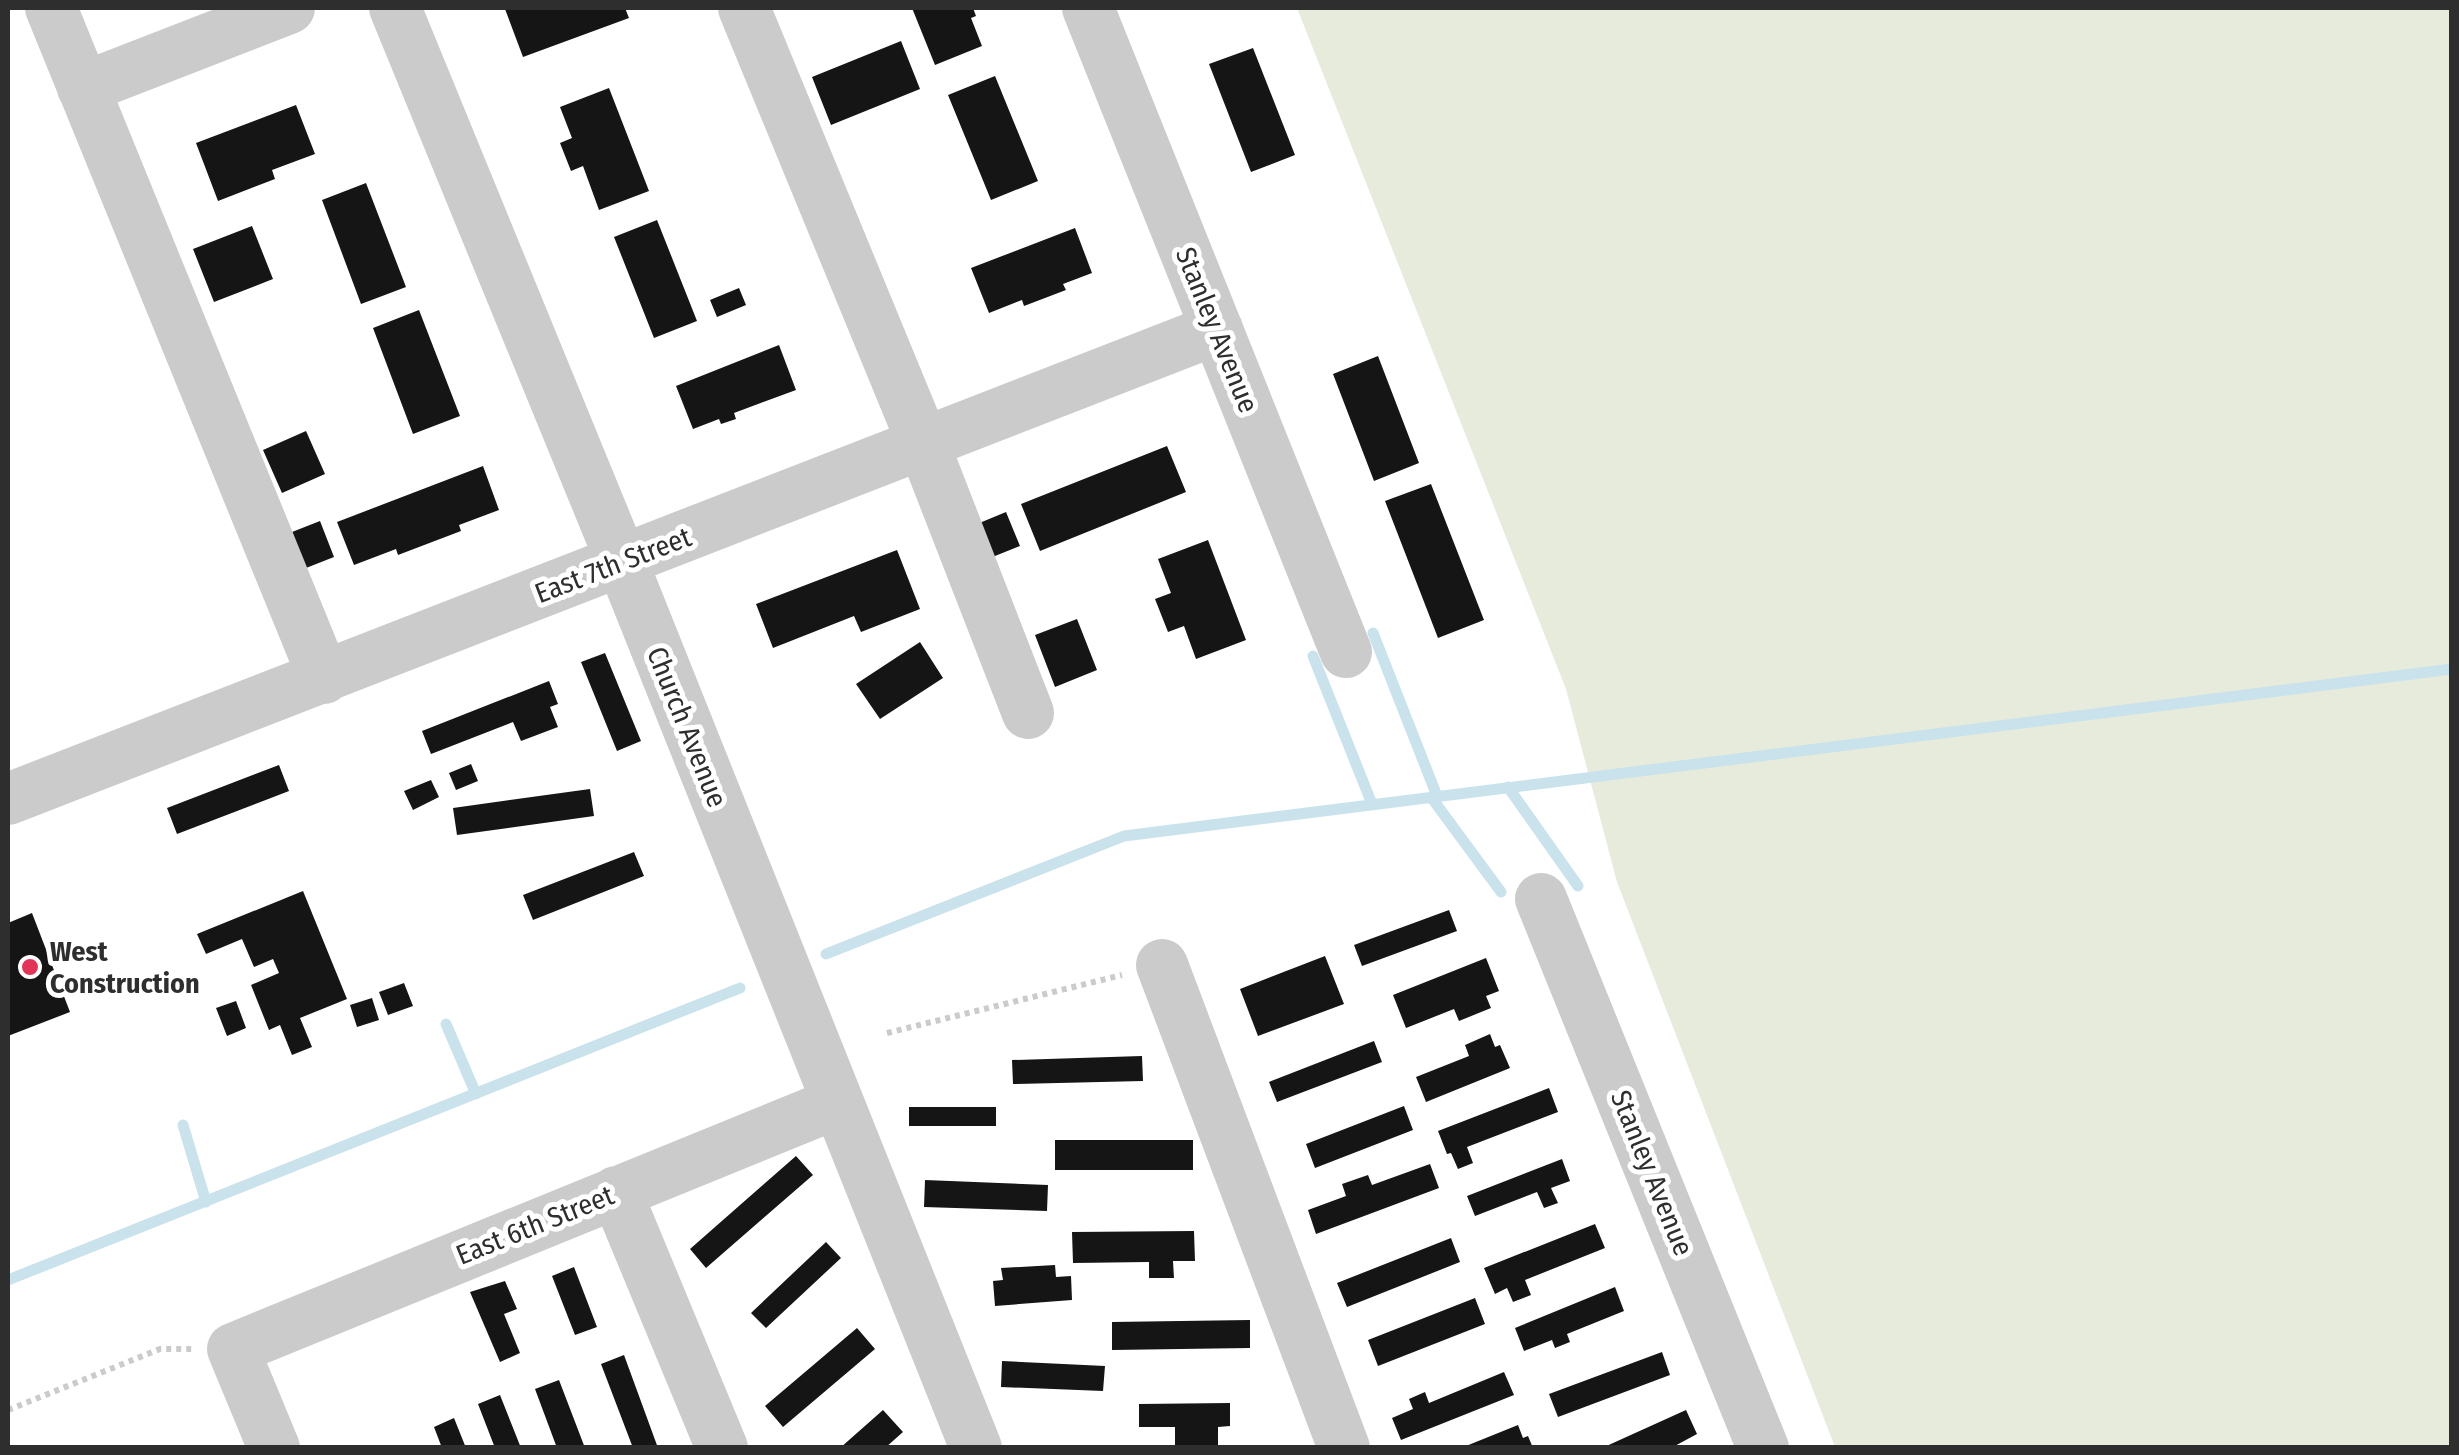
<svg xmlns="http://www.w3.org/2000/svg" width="2459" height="1455" viewBox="0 0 2459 1455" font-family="'Fira Sans Condensed',sans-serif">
	<rect width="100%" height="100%" fill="#fff"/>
	<!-- green -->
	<path fill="#e6ebdc" d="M1297,8H2451V1447H1835L1617,882L1566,689Z"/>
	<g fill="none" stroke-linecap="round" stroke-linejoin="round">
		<!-- stream -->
		<path stroke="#c9e2eb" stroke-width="11" d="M1373,633L1437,796
			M1313,656L1372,804
			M1508,787L1578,886
			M1431,797L1501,892
			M826,954L1124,836L2452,669
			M446,1024L476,1094
			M183,1125L206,1202
			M8,1280L740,988"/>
	</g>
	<!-- building -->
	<path fill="#151515" d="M508,8H625L629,18L523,57L505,9Z
		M912,8H973L976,16L971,18L982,46L935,65Z
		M901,41L920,89L831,125L812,77Z
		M1253,48L1295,155L1251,172L1209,64Z
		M995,76L1038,181L991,200L948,95Z
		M609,88L649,191L599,210L583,166L571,171L560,143L572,138L560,107Z
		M296,105L315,154L272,170L275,179L218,201L196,143Z
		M366,183L406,287L361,304L322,200Z
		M657,220L697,321L654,338L614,237Z
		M252,226L273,279L214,302L193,249Z
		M1075,228L1092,273L1063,284L1066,290L1024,306L1022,300L989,313L971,268Z
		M739,288L746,305L717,317L710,300Z
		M419,310L460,416L413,434L373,328Z
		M779,345L796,390L734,413L736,419L721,424L719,419L693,429L676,386Z
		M1378,356L1419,463L1374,481L1333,374Z
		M306,431L325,474L282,493L263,450Z
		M1167,446L1186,492L1040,551L1021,504Z
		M483,466L499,510L459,525L461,531L398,555L396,549L354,565L337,522Z
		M1431,484L1484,620L1438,638L1385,501Z
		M1006,512L1020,546L990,558L977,524Z
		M320,521L334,557L306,568L292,532Z
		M1208,540L1246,640L1196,659L1184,626L1168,632L1155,599L1171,593L1158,559Z
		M897,550L920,609L861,632L854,616L773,648L756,604Z
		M1077,619L1097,670L1055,687L1035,635Z
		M920,642L943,678L880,719L856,684Z
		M605,653L641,741L617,751L581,662Z
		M549,681L558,704L550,707L558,727L521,741L513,722L431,754L422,731Z
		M471,764L478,781L456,790L449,773Z
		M279,765L289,791L177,834L167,808Z
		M431,780L439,797L413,810L404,791Z
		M590,789L594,816L457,835L453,808Z
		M634,852L644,876L533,920L523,895Z
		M303,891L347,999L300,1018L312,1047L292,1055L280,1025L269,1030L251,985L279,973L273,959L254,967L242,939L206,954L197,934Z
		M1449,910L1457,931L1362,966L1354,945Z
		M32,913L70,1012L8,1036V923Z
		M1325,956L1344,1004L1258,1036L1240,989Z
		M1486,958L1499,991L1486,996L1491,1008L1459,1021L1454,1009L1406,1028L1393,995Z
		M404,983L413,1006L388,1015L379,992Z
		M372,998L379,1020L357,1027L350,1005Z
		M236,1001L246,1028L227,1036L216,1008Z
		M1490,1034L1495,1047L1500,1045L1510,1068L1426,1102L1416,1077L1469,1056L1465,1045Z
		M1374,1041L1382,1062L1277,1102L1269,1082Z
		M1142,1056L1143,1081L1013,1084L1012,1060Z
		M1549,1088L1558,1112L1467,1147L1473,1163L1458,1169L1451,1153L1447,1154L1438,1131Z
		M1404,1106L1413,1130L1315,1168L1306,1144Z
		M909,1107H996V1126H909Z
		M1055,1140H1193V1170H1055Z
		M796,1156L813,1175L706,1268L690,1249Z
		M1562,1159L1570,1181L1551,1188L1558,1203L1544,1208L1537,1192L1475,1216L1467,1196Z
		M1430,1164L1439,1188L1316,1234L1308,1210L1346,1196L1342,1184L1368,1175L1372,1185Z
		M925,1180L1048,1185L1047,1211L924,1207Z
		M1595,1224L1605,1248L1525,1280L1531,1295L1513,1302L1507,1288L1495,1294L1484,1268Z
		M1194,1231L1195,1261H1173L1174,1278H1149V1262L1073,1263L1072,1232Z
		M1451,1238L1460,1262L1347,1307L1337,1283Z
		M826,1242L841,1258L766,1328L751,1313Z
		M1055,1265L1056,1277L1071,1276L1072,1300L995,1306L993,1281L1003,1280L1001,1268Z
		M574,1267L597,1327L575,1335L552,1276Z
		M505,1281L517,1309L504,1314L520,1353L500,1362L470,1292Z
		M1615,1287L1624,1311L1567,1334L1570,1342L1555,1348L1552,1340L1524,1351L1515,1328Z
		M1475,1298L1485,1324L1378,1366L1368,1340Z
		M1250,1320V1348L1112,1350V1322Z
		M857,1328L875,1349L783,1427L765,1406Z
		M1662,1352L1670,1375L1558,1417L1549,1394Z
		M624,1355L658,1448H633L601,1364Z
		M1002,1361L1105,1366L1103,1391L1001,1387Z
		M1504,1372L1514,1395L1401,1440L1392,1418L1413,1409L1409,1399L1425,1392L1429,1403Z
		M559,1380L585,1448H557L535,1389Z
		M500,1395L521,1448H495L478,1404Z
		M1230,1403V1426L1218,1427V1448H1175V1427H1139V1404Z
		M883,1410L903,1432L885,1448H840Z
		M1686,1410L1697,1434L1671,1448H1602Z
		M454,1418L466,1448H442L434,1427Z
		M1518,1425L1523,1438L1528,1436L1533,1448H1461Z"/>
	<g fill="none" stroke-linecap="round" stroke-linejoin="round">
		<!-- path -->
		<path stroke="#cbcbcb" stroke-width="6" stroke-dasharray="5 5" stroke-linecap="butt" d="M887,1033L1122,975
			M8,1410L160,1349H192"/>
		<!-- minor -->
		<path stroke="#cbcbcb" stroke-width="52" d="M51,8L324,678
			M395,8L622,562L976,1448
			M744,8L923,443L1028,713
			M1088,8L1346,652
			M83,88L289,8
			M8,799L1217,329
			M1541,899L1763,1448
			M1162,965L1344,1448
			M616,1192L722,1448
			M274,1448L233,1349L837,1103"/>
	</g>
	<!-- markers -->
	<circle fill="#e13458" stroke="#fff" stroke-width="4" cx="30" cy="967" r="10"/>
	<g text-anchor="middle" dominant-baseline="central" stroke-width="10" stroke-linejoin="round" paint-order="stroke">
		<!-- street labels -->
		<g font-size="28" fill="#2e2e2e" stroke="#fff">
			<text transform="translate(1217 330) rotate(68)">Stanley Avenue</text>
			<text transform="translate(613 565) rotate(-21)">East 7th Street</text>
			<text transform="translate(687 727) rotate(68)">Church Avenue</text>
			<text transform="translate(1652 1173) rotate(68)">Stanley Avenue</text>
			<text transform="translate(535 1225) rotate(-22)">East 6th Street</text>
		</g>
		<!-- poi labels -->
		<g font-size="28" font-weight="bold" fill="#2e2e2e" stroke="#fff" text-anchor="start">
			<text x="50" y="951">West<tspan x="50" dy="32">Construction</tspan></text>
		</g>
	</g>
	<!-- border -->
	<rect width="2459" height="1455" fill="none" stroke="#2e2e2e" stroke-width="20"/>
</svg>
